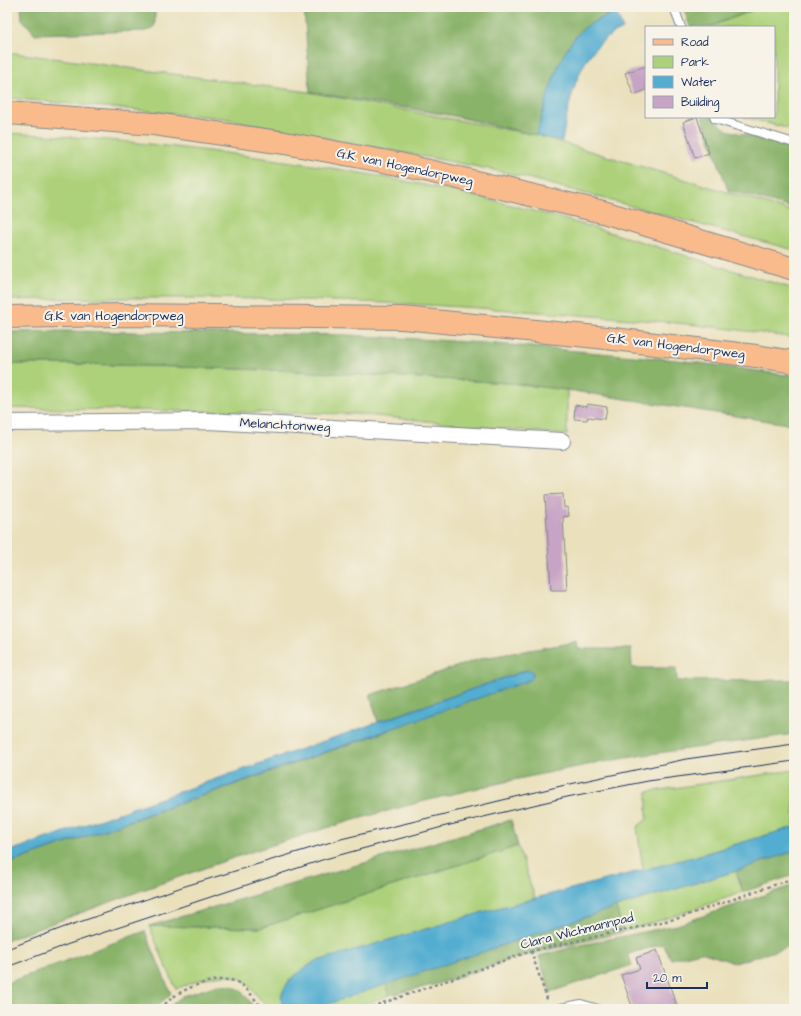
<svg xmlns="http://www.w3.org/2000/svg" width="801" height="1016" viewBox="0 0 801 1016" font-family="'Architects Daughter',sans-serif">
	<rect width="100%" height="100%" fill="#f7f3e8"/>
	<filter id="ink" filterUnits="userSpaceOnUse"><feTurbulence type="fractalNoise" baseFrequency=".025" numOctaves="2"/><feDisplacementMap in="SourceGraphic" scale="8" xChannelSelector="R" yChannelSelector="G"/><feConvolveMatrix kernelMatrix="1 2 1 2 8 2 1 2 1" color-interpolation-filters="sRGB"/></filter>
	<filter id="wash" filterUnits="userSpaceOnUse"><feTurbulence type="fractalNoise" baseFrequency=".012" numOctaves="4" result="noise"/><feDisplacementMap in="SourceGraphic" scale="16" xChannelSelector="R" yChannelSelector="G"/><feGaussianBlur stdDeviation="0.9" result="paint"/><feColorMatrix in="noise" values="0 0 0 0 0 0 0 0 0 0 0 0 0 0 0 0 0 1.4 0 .05"/><feComposite in="paint" operator="in"/></filter>
	<g filter="url(#wash)">
		<rect width="100%" height="100%" fill="#eae0bc"/>
		<!-- green -->
		<path fill="#add17a" stroke="#64806c" d="M761,7H794V130L744,117H774V27H709Z
			M7,52L309,92L536,135L794,212V250L520,176L489,169L222,118L7,98Z
			M7,133C72,136 136,142 200,150C296,161 390,176 483,198C588,223 691,258 794,289V338C709,324 623,318 538,312C362,299 184,295 7,300Z
			M7,364H87L298,371L510,383L567,390V435L356,414L7,408Z
			M794,770V827L693,857L643,870L637,827L647,819V792Z
			M518,846L535,898L478,914L314,962L290,979L285,987L281,996L284,1009H268C260,1000 253,989 244,981C226,967 194,982 176,989L149,926L260,928Z
			M736,871L743,892L671,917L623,932L616,907Z
			M386,984L390,995L350,1009H313Z"/>
		<!-- forest -->
		<path fill="#8ab36a" stroke="#527164" d="M21,7H155V24L153,29L145,31L35,34L22,19Z
			M304,7H627L596,21L565,52L558,68L536,135L454,116L310,92Z
			M683,7H761L709,27H690Z
			M702,117H711L727,130L794,148V181L789,207L728,190Z
			M62,331L348,335L486,343L678,360L794,376V425L567,390L510,383L298,371L87,364H7V332Z
			M577,642L578,649H631L632,668H676L677,681L794,680V734C744,741 694,748 644,755C558,769 472,788 387,811C258,845 133,894 7,940V864L382,733L527,670L378,722L370,695L483,658Z
			M511,820L518,846L260,928L149,926Z
			M794,851V875L743,892L736,871Z
			M794,885V945L735,963L701,952L671,959L663,944L628,954L632,965L550,992L539,956L581,945L677,925Z
			M616,907L623,932L518,957L437,984L390,995L386,984Z
			M145,931L171,994L153,1009H7V983Z
			M218,985C241,985 242,991 255,1009H166L183,996Z"/>
		<!-- water -->
		<path fill="#53add0" stroke="#376e97" d="M616,12L623,29C578,47 570,98 562,141L536,135C546,103 557,51 583,29C593,21 605,17 616,12Z
			M527,670H530L533,672V677L530,680L7,864V852Z
			M794,827V851L736,871L616,907L313,1009H284C274,987 299,972 314,962L490,910L693,857Z"/>
		<g id="blocks">
			<!-- building -->
			<path fill="#c7a3c5" d="M646,66V90L634,95L625,73Z
				M697,117L709,153L695,158L683,122Z
				M587,404L607,407L605,419L588,417L587,420L574,419L575,405L587,407Z
				M563,494L564,508L568,507L569,516L563,517L567,590H551L545,495Z
				M657,950L678,1009H633L621,975L640,969L636,958Z"/>
		</g>
	</g>
	<g filter="url(#ink)">
		<use href="#blocks" fill-opacity="0" stroke="#82888d" stroke-width="1"/>
		<g fill="none" stroke-linecap="round" stroke-linejoin="round">
			<!-- lane casing -->
			<g stroke="#82888d" stroke-width="10">
				<path id="lane" d="M674,7L681,27
					M714,117L715,119L794,143
					M560,1009L561,1008L581,1004L598,1009"/>
			</g>
			<!-- street casing -->
			<g stroke="#82888d" stroke-width="18">
				<path id="street" d="M7,423L209,421L562,441"/>
			</g>
			<!-- primary casing -->
			<g stroke="#82888d" stroke-width="24">
				<path id="primary" d="M7,113L154,124L285,143L399,164L603,212L794,269
					M7,317L122,315L403,318L597,337L756,356L794,362"/>
			</g>
			<!-- path -->
			<path stroke="#82888d" stroke-width="2.5" stroke-dasharray="3 3" stroke-linecap="butt" d="M531,951L548,1002
				M161,1009C164,1005 168,1001 172,998C187,986 226,972 242,985C250,992 256,1001 263,1009
				M366,1009L531,951L679,918L794,878"/>
			<!-- lane -->
			<use href="#lane" stroke="#fff" stroke-width="8"/>
			<!-- street -->
			<use href="#street" stroke="#fff" stroke-width="16"/>
			<!-- primary -->
			<use href="#primary" stroke="#fabb8c" stroke-width="22"/>
			<!-- tram -->
			<path stroke="#1b2f5e" stroke-width="1" d="M7,949L62,928L182,887L341,839L561,786L686,759L794,744
				M7,967L69,944L325,859L446,826L567,797L648,781L794,761"/>
		</g>
	</g>
	<g text-anchor="middle" dominant-baseline="central" stroke-width="4" stroke-linejoin="round" paint-order="stroke">
		<!-- street labels -->
		<g font-size="13" fill="#1b2f5e" stroke="#f7f3e8">
			<text transform="translate(405 167) rotate(12)">G.K. van Hogendorpweg</text>
			<text x="114" y="316">G.K. van Hogendorpweg</text>
			<text transform="translate(676 346) rotate(7)">G.K. van Hogendorpweg</text>
			<text transform="translate(285 425) rotate(3)">Melanchtonweg</text>
			<text transform="translate(577 931) rotate(-14)">Clara Wichmannpad</text>
		</g>
	</g>
	<!-- margin -->
	<rect width="801" height="1016" fill="none" stroke="#f7f3e8" stroke-width="24"/>
	<!-- legend -->
	<rect x="645" y="26" width="130" height="92" fill="#f7f3e8" stroke="#9fa5b1"/>
	<rect x="653" y="39" width="20" height="6" fill="#fabb8c" stroke="#9fa5b1"/>
	<text x="681" y="46" font-size="12" fill="#1b2f5e">Road</text>
	<rect x="653" y="56" width="20" height="12" fill="#add17a" stroke="#9fa5b1"/>
	<text x="681" y="66" font-size="12" fill="#1b2f5e">Park</text>
	<rect x="653" y="76" width="20" height="12" fill="#53add0" stroke="#9fa5b1"/>
	<text x="681" y="86" font-size="12" fill="#1b2f5e">Water</text>
	<rect x="653" y="96" width="20" height="12" fill="#c7a3c5" stroke="#9fa5b1"/>
	<text x="681" y="106" font-size="12" fill="#1b2f5e">Building</text>
	<!-- scale -->
	<path d="M647 982v6h60v-6" fill="none" stroke="#1b2f5e" stroke-width="2"/>
	<text x="653" y="982" font-size="12" fill="#1b2f5e" stroke="#f7f3e8" stroke-width="3" paint-order="stroke">20 m</text>
</svg>
